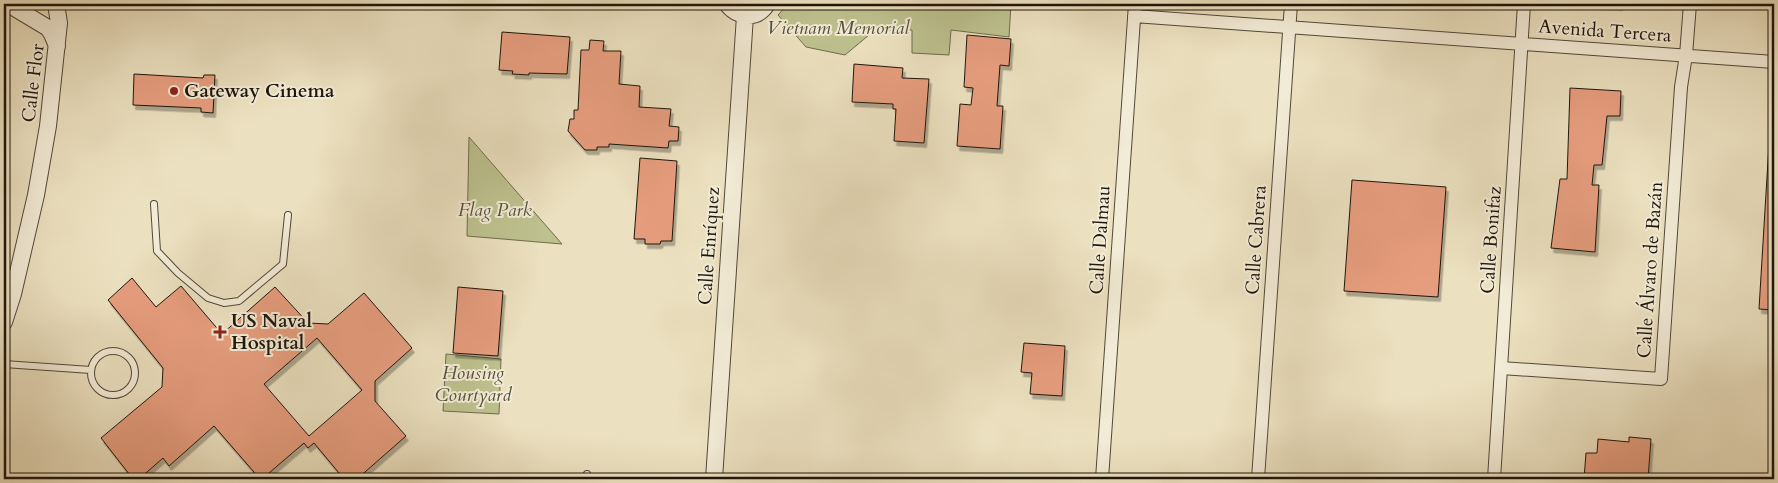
<svg xmlns="http://www.w3.org/2000/svg" width="1778" height="483" viewBox="0 0 1778 483" font-family="Cardo,serif">
	<defs>
		<filter id="shadow"><feDropShadow dx="2.5" dy="4.5" stdDeviation="0" flood-color="#0004"/></filter>
	</defs>
	<rect width="100%" height="100%" fill="#ebe0bf"/>
	<filter id="stains"><feTurbulence type="fractalNoise" baseFrequency=".004" numOctaves="4"/><feColorMatrix values="0 0 0 0 .2 0 0 0 0 .09 0 0 0 0 .02 0 0 0 .5 -.17"/></filter>
	<radialGradient id="worn" r=".72"><stop offset=".6" stop-color="#630" stop-opacity="0"/><stop offset="1" stop-color="#630" stop-opacity=".3"/></radialGradient>
	<!-- green -->
	<path fill="#bdc18e" stroke="#6e6b4d" d="M788,4H1011L1009,37L951,30L949,55L912,53V30H875L845,55L806,47L778,15Z
		M469,137L562,244L467,236Z
		M446,354L501,359L499,414L443,411Z"/>
	<!-- building -->
	<path fill="#e69d7e" stroke="#1e150c" fill-rule="evenodd" filter="url(#shadow)" d="M1584,4H1620V6Z
		M502,32L570,37L567,74L529,73V75L512,74L513,71L499,70Z
		M967,35L1011,39L1009,66L1000,65L997,106H1003L1000,149L957,146L960,104L971,105L973,88L964,87Z
		M590,40L604,41L603,51H621L619,84L640,86L639,107L671,109L669,126L679,127L678,141H669L668,148L609,144V147H597V150H585L568,131L570,119H574V110H578L581,50H589Z
		M854,64L903,68L902,78L929,79L924,143L894,141L896,109H893V104L852,102Z
		M134,74L203,78L204,75H215L213,113L201,112V108L133,105Z
		M1570,88L1621,91L1620,116H1607L1602,165H1594L1592,185H1599L1595,252L1551,248L1560,179H1567Z
		M1771,111H1774V310L1759,309Z
		M640,158L677,161L672,241H661L660,244H645V239H634Z
		M1352,180L1446,187L1438,297L1344,291Z
		M132,278L156,307L181,286L222,334L275,287L308,323L328,324L364,293L412,348L375,381V401L406,436L357,479H344L314,443L308,448L304,443L262,479H260L214,426L169,466L163,458L139,479H133L101,438L162,387L163,368L108,300ZM317,338L362,390L309,436L264,384Z
		M458,287L503,291L498,356L453,353Z
		M1024,343L1065,346L1062,396L1030,394L1032,373L1021,372Z
		M1629,437L1651,439L1648,479H1584L1586,453H1597L1598,439L1629,442Z"/>
	<g fill="none" stroke-linecap="round" stroke-linejoin="round">
		<!-- service casing -->
		<g stroke="#514839" stroke-width="8">
			<path id="service" d="M154,204L157,251L178,273L208,298L224,303L239,301L283,264L288,215
				M91 373a22 22 0 1 1 44 0a22 22 0 1 1-44 0Z
				M4,364L91,370
				M587,479V474"/>
		</g>
		<!-- minor casing -->
		<g stroke="#514839" stroke-width="14">
			<path id="minor" d="M1134,16L1774,62
				M1501,368L1661,379L1681,87L1686,55L1690,4
				M1102,479L1135,4
				M1258,479L1291,4
				M1494,479L1524,4"/>
		</g>
		<!-- tertiary casing -->
		<g stroke="#514839" stroke-width="18">
			<path id="tertiary" d="M8,4L48,28L52,34L57,46
				M727,4C738,18 757,20 767,4
				M4,322L13,294L36,195L48,126L59,23L56,4
				M714,479L745,16"/>
		</g>
		<!-- service -->
		<use href="#service" stroke="#f2ebd5" stroke-width="6"/>
		<!-- minor -->
		<use href="#minor" stroke="#f2ebd5" stroke-width="12"/>
		<!-- tertiary -->
		<use href="#tertiary" stroke="#f2ebd5" stroke-width="16"/>
	</g>
	<!-- markers -->
	<g fill="#8f2418" stroke="#f2ebd5" stroke-width="2">
		<circle cx="174" cy="91" r="5"/>
		<path d="M217.5 324.5h5v5h5v5h-5v5h-5v-5h-5v-5h5z"/>
	</g>
	<g text-anchor="middle" dominant-baseline="central" stroke-width="4" stroke-linejoin="round" paint-order="stroke">
		<!-- park labels -->
		<g font-size="19" font-style="italic" fill="#56513a" stroke="#f2ebd5">
			<text x="838" y="28">Vietnam Memorial</text>
			<text x="495" y="210">Flag Park</text>
			<text x="473" y="373">Housing<tspan x="473" dy="22">Courtyard</tspan></text>
		</g>
		<!-- street labels -->
		<g font-size="19" fill="#1e150c" stroke="#f2ebd5">
			<text transform="translate(1605 31) rotate(4)">Avenida Tercera</text>
			<text transform="translate(33 83) rotate(-83)">Calle Flor</text>
			<text transform="translate(1100 240) rotate(-86)">Calle Dalmau</text>
			<text transform="translate(1256 240) rotate(-86)">Calle Cabrera</text>
			<text transform="translate(1491 240) rotate(-86)">Calle Bonifaz</text>
			<text transform="translate(709 246) rotate(-86)">Calle Enríquez</text>
			<text transform="translate(1650 270) rotate(-86)">Calle Álvaro de Bazán</text>
		</g>
		<!-- poi labels -->
		<g font-size="19" font-weight="bold" fill="#1e150c" stroke="#f2ebd5" text-anchor="start">
			<text x="184" y="91">Gateway Cinema</text>
			<text x="231" y="321">US Naval<tspan x="231" dy="22">Hospital</tspan></text>
		</g>
	</g>
	<!-- margin -->
	<rect width="1778" height="483" fill="none" stroke="#ebe0bf" stroke-width="20"/>
	<rect x="5" y="5" width="1768" height="473" fill="none" stroke="#1e150c" stroke-width="2.5"/>
	<rect x="10" y="10" width="1758" height="463" fill="none" stroke="#1e150c"/>
	<rect width="100%" height="100%" filter="url(#stains)"/>
	<rect width="100%" height="100%" fill="url(#worn)"/>
</svg>
